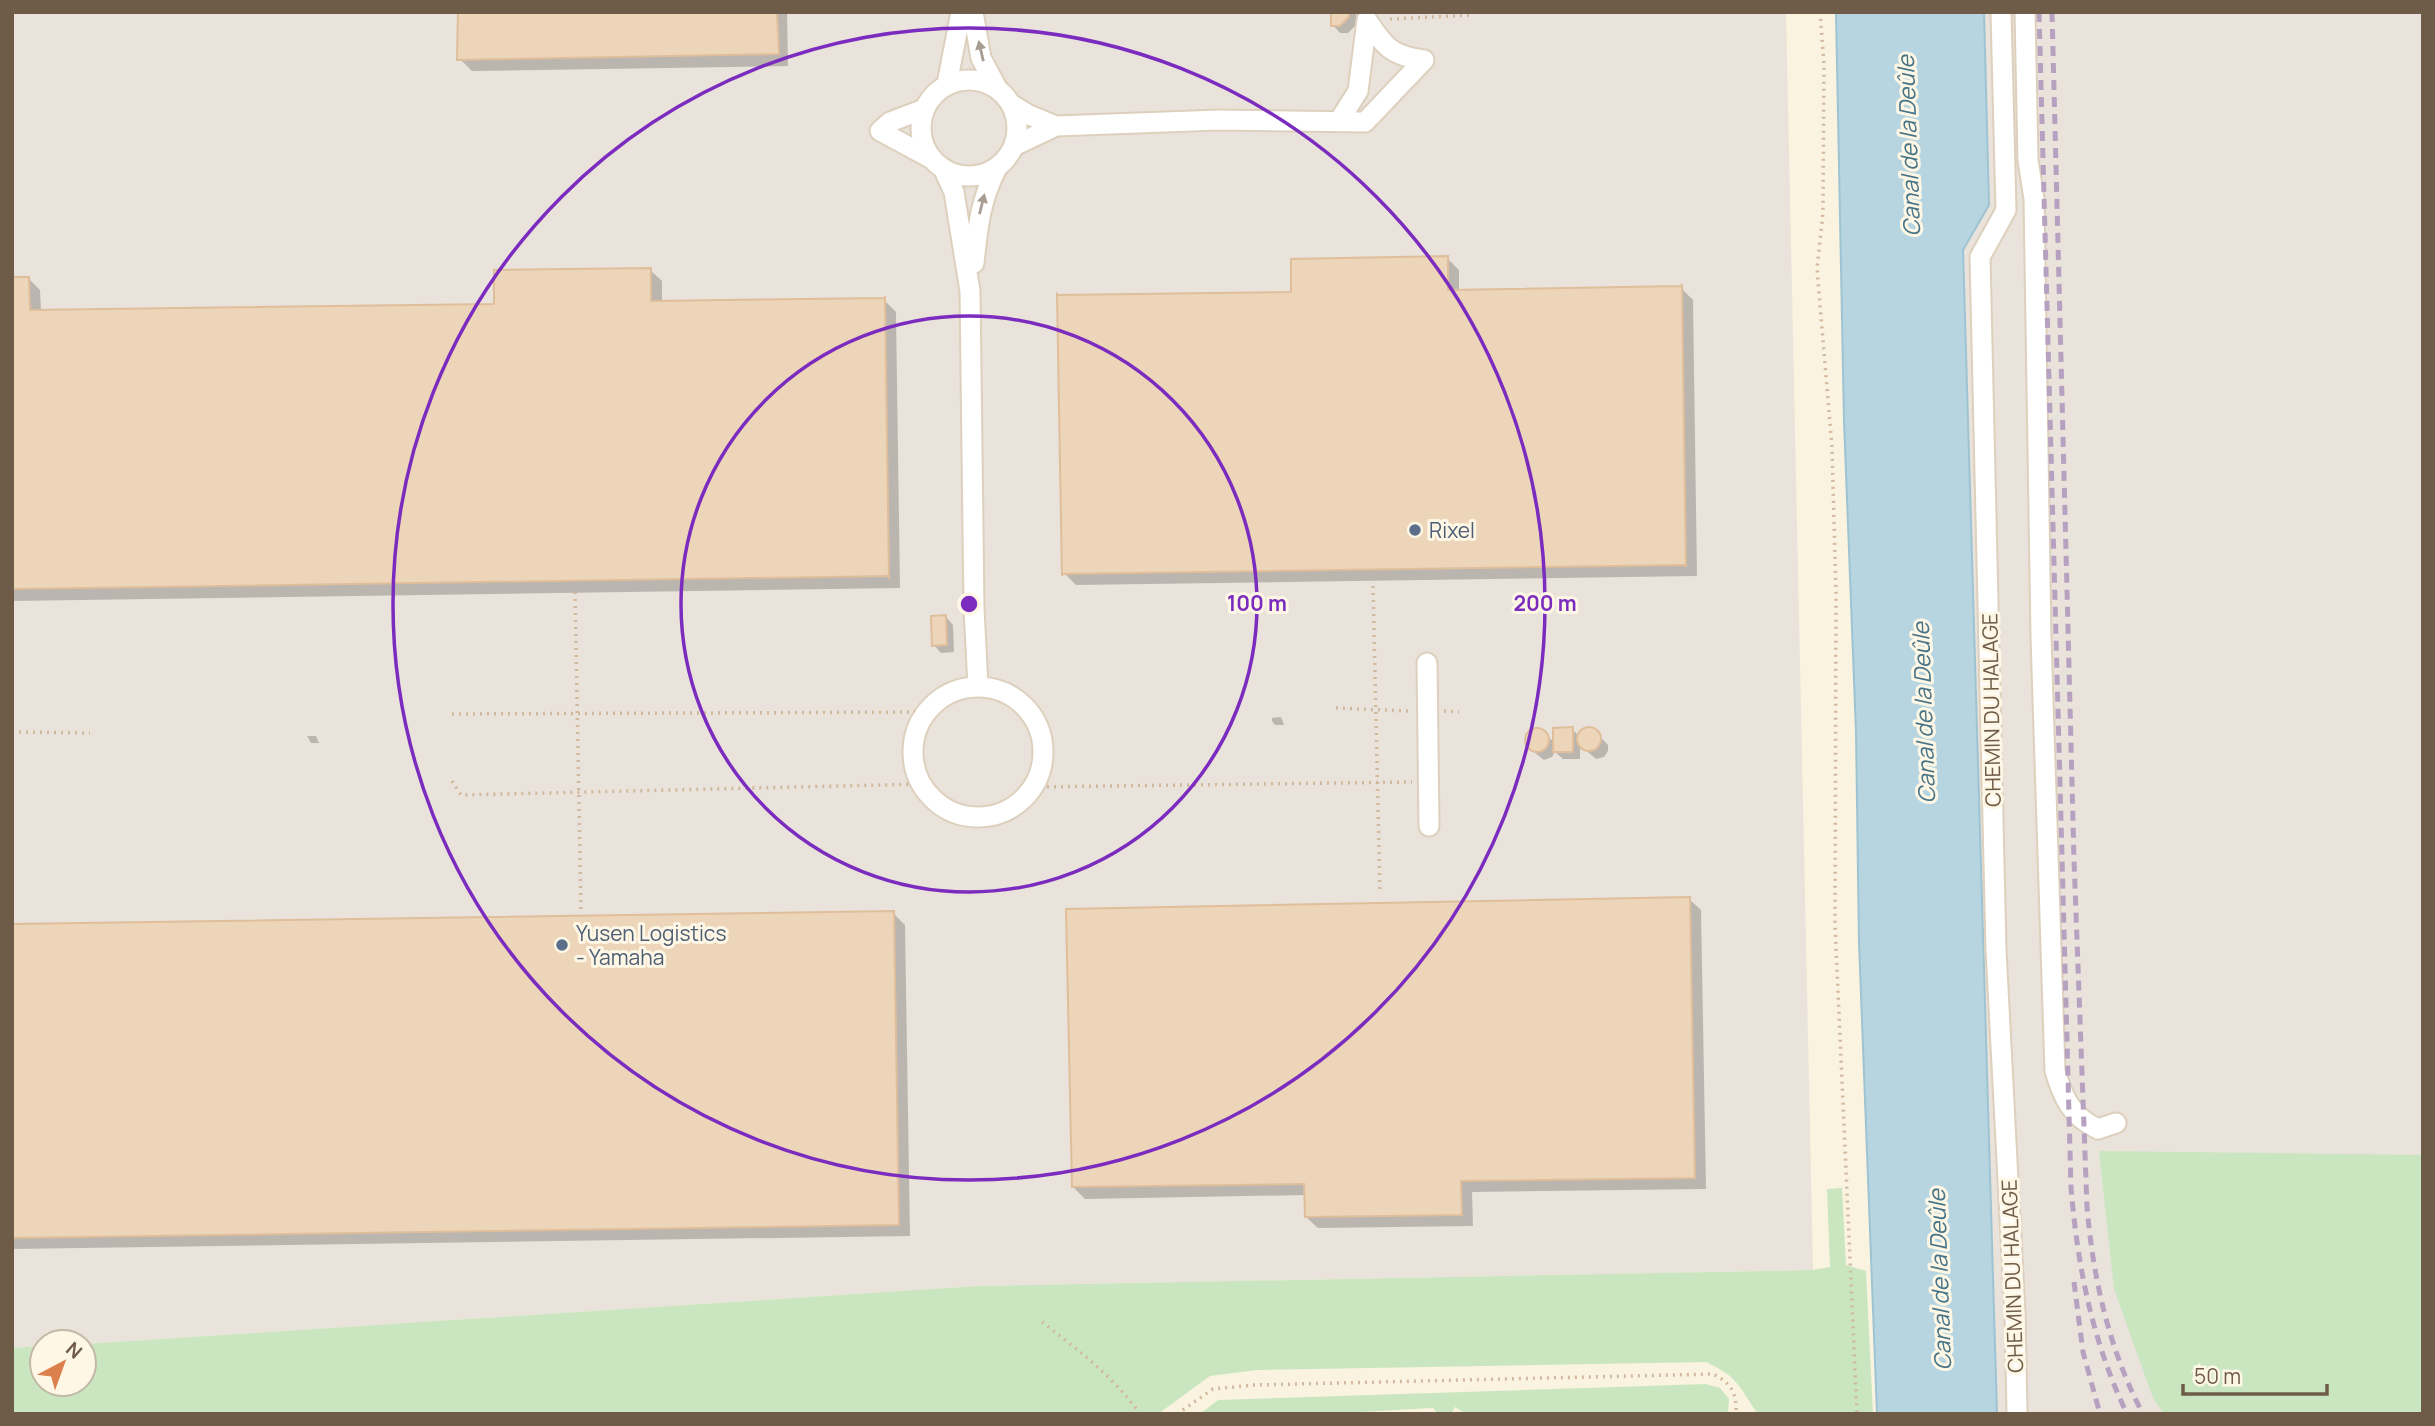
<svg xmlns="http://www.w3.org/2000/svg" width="2435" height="1426" viewBox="0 0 2435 1426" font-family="Manrope,sans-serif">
	<rect width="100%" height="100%" fill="#faf3e0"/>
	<!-- industrial -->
	<path fill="#e9e3db" d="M12,12H1786L1813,1270L978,1286L84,1344L42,1342V1346L12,1348Z
		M1984,12H2423V1414H1997L1963,250L1989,205Z"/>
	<!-- green -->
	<path fill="#cae6c0" d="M2099,1151L2423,1155V1414H2164L2153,1398L2114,1289Z
		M1842,1188L1846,1265L1866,1271L1873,1414H1758C1737,1385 1740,1378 1706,1362L1257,1370L1210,1376L1158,1414H12V1348L42,1346V1384H84V1344L978,1286L1813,1270L1830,1267L1827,1189Z
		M1706,1384L1720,1388L1729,1399L1728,1414H1466L1455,1407L1451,1414H1438L1433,1408L1322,1414H1200L1218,1400Z"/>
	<!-- water -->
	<path fill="#b7d5e1" stroke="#9ec3d2" stroke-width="2" d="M1836,12H1984L1989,205L1963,250L1997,1414H1877L1859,942L1856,732L1844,421Z"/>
	<!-- shadow -->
	<path fill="#0003" d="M460,12H787L788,66L472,71L460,59Z
		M1332,12H1356V25L1348,33H1340L1333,25Z
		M1447,258L1459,270V291L1681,288L1693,300L1697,576L1076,585L1064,573L1293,294Z
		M650,270L662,281V303L884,300L896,312L900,588L12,601V279H29L40,290L41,312L496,305Z
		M946,617L953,625L954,652L941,653L934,645Z
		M1281,717L1284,725H1275L1272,721V718Z
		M1572,729L1579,736L1585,730L1593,729L1608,745V751L1604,757L1596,759L1580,745V759H1563L1555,752L1552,757L1544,760L1529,748L1526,739L1531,732L1537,730L1545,734L1555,743Z
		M307,736H316L319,743H311Z
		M1689,899L1701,910L1706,1189L1472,1192L1473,1226L1318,1228L1306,1217V1195L1085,1199L1073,1187Z
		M893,913L905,925L910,1236L12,1249V926Z"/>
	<!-- building -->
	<path fill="#edd5ba" stroke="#dfbe9b" stroke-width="2" d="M458,12H777L779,54L457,60Z
		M1331,12H1349V17L1340,26H1331Z
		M1448,256V290L1681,286L1682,284L1686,567V565L1062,574V576L1057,294L1058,295L1291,292V259Z
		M651,268V301L885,298V296L889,579V576L12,589V277H29L30,310L494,304V270Z
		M946,615L947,645L932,646L931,616Z
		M1577 739a12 12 0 1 1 24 0a12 12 0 1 1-24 0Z
		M1573,727V752H1553V728Z
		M1525 740a12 12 0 1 1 24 0a12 12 0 1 1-24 0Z
		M1690,897L1695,1178L1461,1181L1462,1215L1305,1217L1304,1184L1072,1187L1066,909Z
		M894,911L899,1225L12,1238V924Z"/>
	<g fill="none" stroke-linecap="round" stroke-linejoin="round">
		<!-- minor casing -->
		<g stroke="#ddd0bd" stroke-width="23">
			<path id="minor" d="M973,12L981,58L997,88
				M2001,12L2006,210L1980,257L1996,950L2015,1314L2017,1414
				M2025,12L2028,160L2034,199L2041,637L2055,1071C2063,1098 2072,1117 2098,1129L2116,1123
				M1367,20C1384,46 1391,56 1424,60
				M921 128a48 48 0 1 1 96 0a48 48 0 1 1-96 0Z
				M947,84L961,12
				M1011,104L1029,115L1056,126
				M924,109L890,122L880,131L930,158
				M1339,121L1358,91L1367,20
				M1014,146L1056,126L1219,120L1365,122L1424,60
				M944,170L954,192L970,291L974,608L978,687
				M974,263C978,226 980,201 997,168
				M1427,663L1429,826
				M913 752a65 65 0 1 1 130 0a65 65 0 1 1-130 0Z"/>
		</g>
		<!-- path -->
		<path stroke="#d1b99e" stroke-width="3.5" stroke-dasharray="2 5" stroke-linecap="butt" d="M1820,12L1824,64L1823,213L1817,269L1832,447L1836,593L1835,925L1857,1414
			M1390,19L1472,15
			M1373,586L1380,894
			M575,592L581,911
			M1336,708L1408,711
			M1444,711L1459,712
			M452,714L927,712
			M12,732L90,733
			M452,781L461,795L922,784
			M1033,787L1412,782
			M1042,1322C1077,1349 1114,1377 1140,1414
			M1177,1414L1213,1389L1254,1385L1713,1374C1731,1383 1737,1393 1736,1414"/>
		<!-- minor -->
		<use href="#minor" stroke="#fff" stroke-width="19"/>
		<!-- rail -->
		<path stroke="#b7a1c1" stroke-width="5" stroke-dasharray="10 7" stroke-linecap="butt" d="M2039,12L2071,1188C2078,1269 2092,1340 2127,1414
			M2052,12L2074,860L2087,1207C2093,1278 2109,1350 2143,1414
			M2074,1282L2083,1352L2100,1414"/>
	</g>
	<!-- one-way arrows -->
	<defs><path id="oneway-solid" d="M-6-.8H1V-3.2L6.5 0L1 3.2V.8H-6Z" transform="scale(1.75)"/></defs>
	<g fill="#a89d92">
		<use href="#oneway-solid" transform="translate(981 51) rotate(-103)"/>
		<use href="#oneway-solid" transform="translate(982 204) rotate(-76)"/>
	</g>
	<!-- distance rings -->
	<g fill="none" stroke="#7b2cbf" stroke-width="3.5">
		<circle cx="969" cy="604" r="288"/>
		<circle cx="969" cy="604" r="576"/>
	</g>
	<!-- markers -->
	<g fill="#5c6f8a" stroke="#fef7e5" stroke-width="2.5">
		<circle cx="1415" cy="530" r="7"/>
		<circle cx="562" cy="945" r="7"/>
	</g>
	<g text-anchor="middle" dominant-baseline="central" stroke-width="6" stroke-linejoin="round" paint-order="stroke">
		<!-- service labels -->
		<g font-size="21" fill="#4e5e75" stroke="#fef7e5" text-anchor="start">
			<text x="1429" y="530">Rixel</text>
			<text x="576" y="933">Yusen Logistics<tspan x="576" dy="24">- Yamaha</tspan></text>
		</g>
		<!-- street labels -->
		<g font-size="21" fill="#6e5c49" stroke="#fef7e5">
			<text transform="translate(1991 710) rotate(-91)">CHEMIN DU HALAGE</text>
			<text transform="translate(2012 1276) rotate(-92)">CHEMIN DU HALAGE</text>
		</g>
		<!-- water labels -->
		<g font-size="23" font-style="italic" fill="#487488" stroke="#fef7e5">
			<text transform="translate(1908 146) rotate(-92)">Canal de la Deûle</text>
			<text transform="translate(1923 713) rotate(-92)">Canal de la Deûle</text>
			<text transform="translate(1939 1280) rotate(-92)">Canal de la Deûle</text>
		</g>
	</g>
	<circle cx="969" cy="604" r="10" fill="#7b2cbf" stroke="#fef7e5" stroke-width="3.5"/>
	<g font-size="21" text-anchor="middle" font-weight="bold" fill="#7b2cbf" stroke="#fef7e5" stroke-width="6" stroke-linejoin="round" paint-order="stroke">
		<text x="1257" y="611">100 m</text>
		<text x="1545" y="611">200 m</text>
	</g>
	<!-- border -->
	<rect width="2435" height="1426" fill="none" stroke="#6e5c49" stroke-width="28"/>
	<!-- north arrow -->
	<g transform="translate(63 1363) rotate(41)"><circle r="33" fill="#fef7e5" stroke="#c4b9a7" stroke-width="2"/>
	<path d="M0-5L12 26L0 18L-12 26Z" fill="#dc804d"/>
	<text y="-10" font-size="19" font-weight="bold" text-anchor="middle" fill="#6e5c49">N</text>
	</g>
	<!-- scale -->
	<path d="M2183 1384v10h144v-10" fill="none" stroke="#6e5c49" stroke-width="3.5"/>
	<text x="2194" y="1384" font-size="21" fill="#6e5c49" stroke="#fef7e5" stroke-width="5" paint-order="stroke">50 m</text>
</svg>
